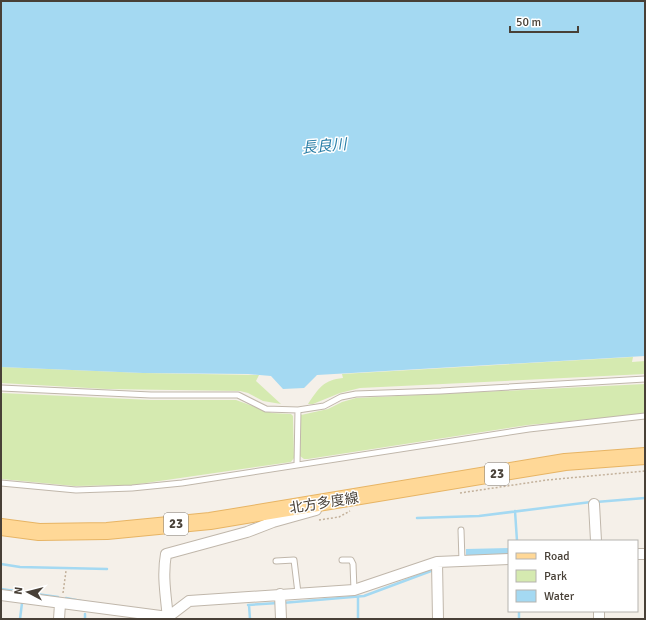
<svg xmlns="http://www.w3.org/2000/svg" width="646" height="620" viewBox="0 0 646 620" font-family="Signika,'Noto Sans JP',sans-serif">
	<rect width="100%" height="100%" fill="#f5f0e9"/>
	<!-- green -->
	<path fill="#d5eab0" d="M633,357L632,362L645,361V374L360,388L340,393L313,404H308C319,388 323,380 343,378L342,374Z
		M1,367L143,373L259,375L256,381L281,404L263,401L248,393L240,391L106,389L1,383Z
		M645,384V414L528,425L308,459H304L300,456L301,415L328,409L342,402L356,398Z
		M1,393L151,400H236L272,413L291,414L293,416L294,458L291,462L132,485L74,486L1,479Z"/>
	<!-- water -->
	<path fill="#a4d9f2" d="M1,1H645V356L317,375L304,388L283,389L271,376L248,374L143,373L1,367Z
		M509,548V554L466,556V549Z"/>
	<g fill="none" stroke-linecap="round" stroke-linejoin="round">
		<!-- stream -->
		<path stroke="#a4d9f2" stroke-width="2.5" d="M596,502L645,498
			M515,511L517,541
			M417,518L479,516L591,502
			M1,564L20,567L107,569
			M1,589L58,597
			M358,597V619
			M66,598L81,601
			M282,603L364,596L431,571
			M248,605L278,603
			M249,605L250,619
			M519,611V619
			M20,619L22,603
			M85,619V614"/>
		<!-- service casing -->
		<g stroke="#c0b7ab" stroke-width="7">
			<path id="service" d="M1,388L151,395H238L266,409L298,410L324,406L341,397L356,394L441,391L645,379
				M297,464L298,410
				M1,483L76,490L132,488L182,483L529,429L645,416
				M461,530L462,561
				M342,560H351L353,564L354,590
				M276,561L294,560L298,593"/>
		</g>
		<!-- minor casing -->
		<g stroke="#c0b7ab" stroke-width="12">
			<path id="minor" d="M594,504L596,541
				M637,554H645
				M437,562L438,619
				M280,594L281,619
				M1,595L168,617L189,601L354,590L437,562L509,559
				M599,611V619
				M59,619L60,604
				M168,619C166,596 162,576 166,554L247,532L273,522L316,510"/>
		</g>
		<!-- primary casing -->
		<g stroke="#e7b464" stroke-width="18">
			<path id="primary" d="M1,527L39,532L107,531L210,521L565,462L645,456"/>
		</g>
		<!-- path -->
		<path stroke="#c3b19b" stroke-width="1.5" stroke-dasharray="2 2" stroke-linecap="butt" d="M460,493L547,480L645,471
			M319,520L339,517L350,511
			M63,593L66,571"/>
		<!-- service -->
		<use href="#service" stroke="#fff" stroke-width="5"/>
		<!-- minor -->
		<use href="#minor" stroke="#fff" stroke-width="10"/>
		<!-- primary -->
		<use href="#primary" stroke="#ffd897" stroke-width="16"/>
	</g>
	<g text-anchor="middle" dominant-baseline="central" stroke-width="3" stroke-linejoin="round" paint-order="stroke">
		<!-- shield labels -->
		<g fill="#fff" stroke="#7f7973" stroke-width="1">
			<rect x="485" y="463" width="24" height="22" rx="3"/>
			<rect x="164" y="513" width="24" height="22" rx="3"/>
		</g>
		<g font-size="13" font-weight="bold" fill="#484037">
			<text x="497" y="474">23</text>
			<text x="176" y="524">23</text>
		</g>
		<!-- street labels -->
		<g font-size="14" fill="#484037" stroke="#fff">
			<text transform="translate(324 503) rotate(-9)">北方多度線</text>
		</g>
		<!-- water labels -->
		<g font-size="15" font-style="italic" fill="#297ea7" stroke="#fff">
			<text transform="translate(324 146) rotate(-5)">長良川</text>
		</g>
	</g>
	<!-- border -->
	<rect width="646" height="620" fill="none" stroke="#484037" stroke-width="4"/>
	<!-- legend -->
	<rect x="508" y="540" width="130" height="72" fill="#ffffff" stroke="#b6b3af"/>
	<rect x="516" y="553" width="20" height="6" fill="#ffd897" stroke="#b6b3af"/>
	<text x="544" y="560" font-size="12" fill="#484037">Road</text>
	<rect x="516" y="570" width="20" height="12" fill="#d5eab0" stroke="#b6b3af"/>
	<text x="544" y="580" font-size="12" fill="#484037">Park</text>
	<rect x="516" y="590" width="20" height="12" fill="#a4d9f2" stroke="#b6b3af"/>
	<text x="544" y="600" font-size="12" fill="#484037">Water</text>
	<!-- north arrow -->
	<g transform="translate(28 592) rotate(277)" stroke="#ffffff" stroke-width="3" paint-order="stroke">
	<path d="M0-3L7 15L0 10L-7 15Z" fill="#484037"/>
	<text y="-6" font-size="11" font-weight="bold" text-anchor="middle" fill="#484037">N</text>
	</g>
	<!-- scale -->
	<path d="M510 26v6h68v-6" fill="none" stroke="#484037" stroke-width="2"/>
	<text x="516" y="26" font-size="12" fill="#484037" stroke="#ffffff" stroke-width="3" paint-order="stroke">50 m</text>
</svg>
